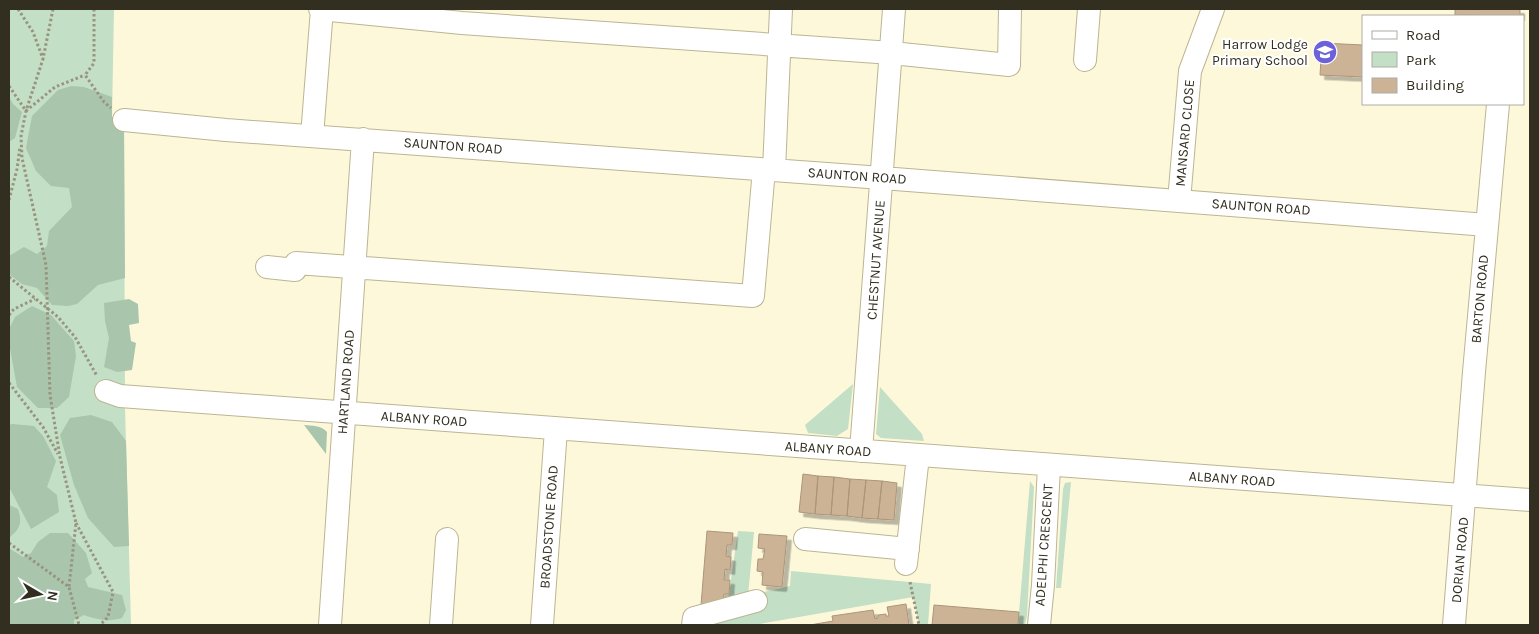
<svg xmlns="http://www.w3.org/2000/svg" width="1539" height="634" viewBox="0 0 1539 634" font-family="Karla,sans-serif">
	<defs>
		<filter id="shadow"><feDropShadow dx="4.5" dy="4.5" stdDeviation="0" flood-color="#0004"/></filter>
	</defs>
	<rect width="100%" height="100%" fill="#fef8db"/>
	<!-- green -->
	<path fill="#c3dfc6" d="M9,9H114L112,117L124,123L125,407L131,625H9Z
		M853,384L848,429L837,436L808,433L805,425Z
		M880,387L922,434L924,441L881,438L876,434Z
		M1030,481L1034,487L1027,616L1025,625H1018Z
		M1071,482L1061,588H1056L1063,489L1065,483Z
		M738,531L754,532L748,596L728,600Z
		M791,571L931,584L928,625H919L913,597L754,625H698L699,622L767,605L764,592L790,586Z"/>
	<!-- forest -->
	<path fill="#a9c5ac" d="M71,86L84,87L112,97V117L124,123L125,278L98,285L77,304L68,306L52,305L37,288L22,284L9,274V256L24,247L37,254L47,246L49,231L72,207L69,188L51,186L36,171L26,148L32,116L58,90Z
		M9,97L13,104L22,112L15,138L9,142Z
		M129,299L138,304L139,323L129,325L131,341L136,343L132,370L117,372L104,367L109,338L105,321L104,303Z
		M32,306L51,315L74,341L76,356L69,397L57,408H38L17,387L9,343V329L15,317Z
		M91,415L112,422L126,441L129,546L114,547L88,518L74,485L60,435L70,418Z
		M12,424L34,426L43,436L56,461L47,487L57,495L59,512L31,529L9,487V425Z
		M304,425C312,426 321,425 327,432L326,454Z
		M9,505L18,509C22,522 21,528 10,537L9,536Z
		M50,533H68L86,553L92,573L85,579L88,587L122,595L126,610L122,618C108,622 99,620 84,615L74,620V625H9V548L23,557L31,553L38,542Z"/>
	<!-- building -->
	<path fill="#ccb396" stroke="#ac9579" filter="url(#shadow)" d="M1455,9H1520V16L1455,15Z
		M1322,43L1363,45V77L1320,75Z
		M803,474L818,476L815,514L799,512Z
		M818,476L834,477L831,515L815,514Z
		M834,477L850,479L847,516L831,515Z
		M850,479L866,480L862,518L847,516Z
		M866,480L882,481L878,519L862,518Z
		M882,481L897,483L894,520L878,519Z
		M707,531L733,533L732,545H727L726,556L731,557L730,570L725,569L724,580H730L729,594H724L722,607L701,605Z
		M759,534L787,536L782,587L762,585L763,572L757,571L758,559H763L765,549L758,548Z
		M906,604L909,625H810L833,621L832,616L873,610L875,619L878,618V615L886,614V616H889L887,607Z
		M934,605L1019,612L1018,625H932Z"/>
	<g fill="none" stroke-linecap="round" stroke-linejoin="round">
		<!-- minor casing -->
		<g stroke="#bcb592" stroke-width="24">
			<path id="minor" d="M320,9L462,23L892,53L1009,65L1010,9
				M1085,60L1089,9
				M124,120L226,130L882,178L1487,225
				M312,136L322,9
				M774,170L781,9
				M1179,201L1190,71L1213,9
				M267,267L295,270L296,263L753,296L764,169
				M106,391L120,396L1530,500
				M861,451L894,9
				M805,539L908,549
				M906,564L918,456
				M330,625L363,139
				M441,625L447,539
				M542,625L556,429
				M693,625L694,618L756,601
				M1039,625L1043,585L1049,466
				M1454,625L1474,372L1498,104"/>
		</g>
		<!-- path -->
		<path stroke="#99947f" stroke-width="3" stroke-dasharray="2.5 2.5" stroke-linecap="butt" d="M18,9L33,32L43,59
			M53,9L43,59L26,111L21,136L22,158L46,265L50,395L60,457L76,523L69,587
			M94,9V63L85,75L104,102L111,108
			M9,86L26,111L55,87L85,75
			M9,200L17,169L20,147
			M9,277L58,317L75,337L97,376
			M9,315L14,309L35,299
			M9,383L43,427L58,454
			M76,523L113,592L108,617L100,625
			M9,543L69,587L79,625
			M910,582L919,625"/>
		<!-- minor -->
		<use href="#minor" stroke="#fff" stroke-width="22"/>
	</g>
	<!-- icons -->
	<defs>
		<g id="school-disc" transform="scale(1.25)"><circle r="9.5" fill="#6c61db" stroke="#fff"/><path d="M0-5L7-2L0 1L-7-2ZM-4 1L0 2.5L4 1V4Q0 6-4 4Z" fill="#fff"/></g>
	</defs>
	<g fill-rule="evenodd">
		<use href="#school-disc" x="1325" y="52"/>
	</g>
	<g text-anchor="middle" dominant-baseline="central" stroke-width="4" stroke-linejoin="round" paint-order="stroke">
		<!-- poi labels -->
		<g font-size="14" fill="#322f21" stroke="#fff" text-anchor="end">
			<text x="1308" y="44">Harrow Lodge<tspan x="1308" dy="16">Primary School</tspan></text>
		</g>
		<!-- street labels -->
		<g font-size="14" fill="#322f21" stroke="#fff">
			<text transform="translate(1185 133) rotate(-85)">MANSARD CLOSE</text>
			<text transform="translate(453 146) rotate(4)">SAUNTON ROAD</text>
			<text transform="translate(857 176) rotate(4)">SAUNTON ROAD</text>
			<text transform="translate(1261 207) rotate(4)">SAUNTON ROAD</text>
			<text transform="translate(876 260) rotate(-86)">CHESTNUT AVENUE</text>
			<text transform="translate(1480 299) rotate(-85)">BARTON ROAD</text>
			<text transform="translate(346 382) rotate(-86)">HARTLAND ROAD</text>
			<text transform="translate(424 419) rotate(4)">ALBANY ROAD</text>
			<text transform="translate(828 449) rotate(4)">ALBANY ROAD</text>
			<text transform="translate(1232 479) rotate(4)">ALBANY ROAD</text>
			<text transform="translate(549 527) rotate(-86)">BROADSTONE ROAD</text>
			<text transform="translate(1044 545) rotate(-86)">ADELPHI CRESCENT</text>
			<text transform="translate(1460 560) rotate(-85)">DORIAN ROAD</text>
		</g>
	</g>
	<!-- border -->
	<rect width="1539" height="634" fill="none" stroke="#322f21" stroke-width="20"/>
	<!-- legend -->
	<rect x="1362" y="15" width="162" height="90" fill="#ffffff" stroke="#adaca6"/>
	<rect x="1372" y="31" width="25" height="8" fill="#ffffff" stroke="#adaca6"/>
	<text x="1406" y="40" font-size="15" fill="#322f21">Road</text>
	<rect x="1372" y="52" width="25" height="15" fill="#c3dfc6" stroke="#adaca6"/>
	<text x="1406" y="65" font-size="15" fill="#322f21">Park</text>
	<rect x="1372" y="78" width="25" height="15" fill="#ccb396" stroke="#adaca6"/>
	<text x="1406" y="90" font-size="15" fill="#322f21">Building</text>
	<!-- north arrow -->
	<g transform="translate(40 594) rotate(99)" stroke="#ffffff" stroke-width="4" paint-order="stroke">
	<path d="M0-4L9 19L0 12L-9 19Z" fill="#322f21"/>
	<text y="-8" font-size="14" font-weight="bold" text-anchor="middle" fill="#322f21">N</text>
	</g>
</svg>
